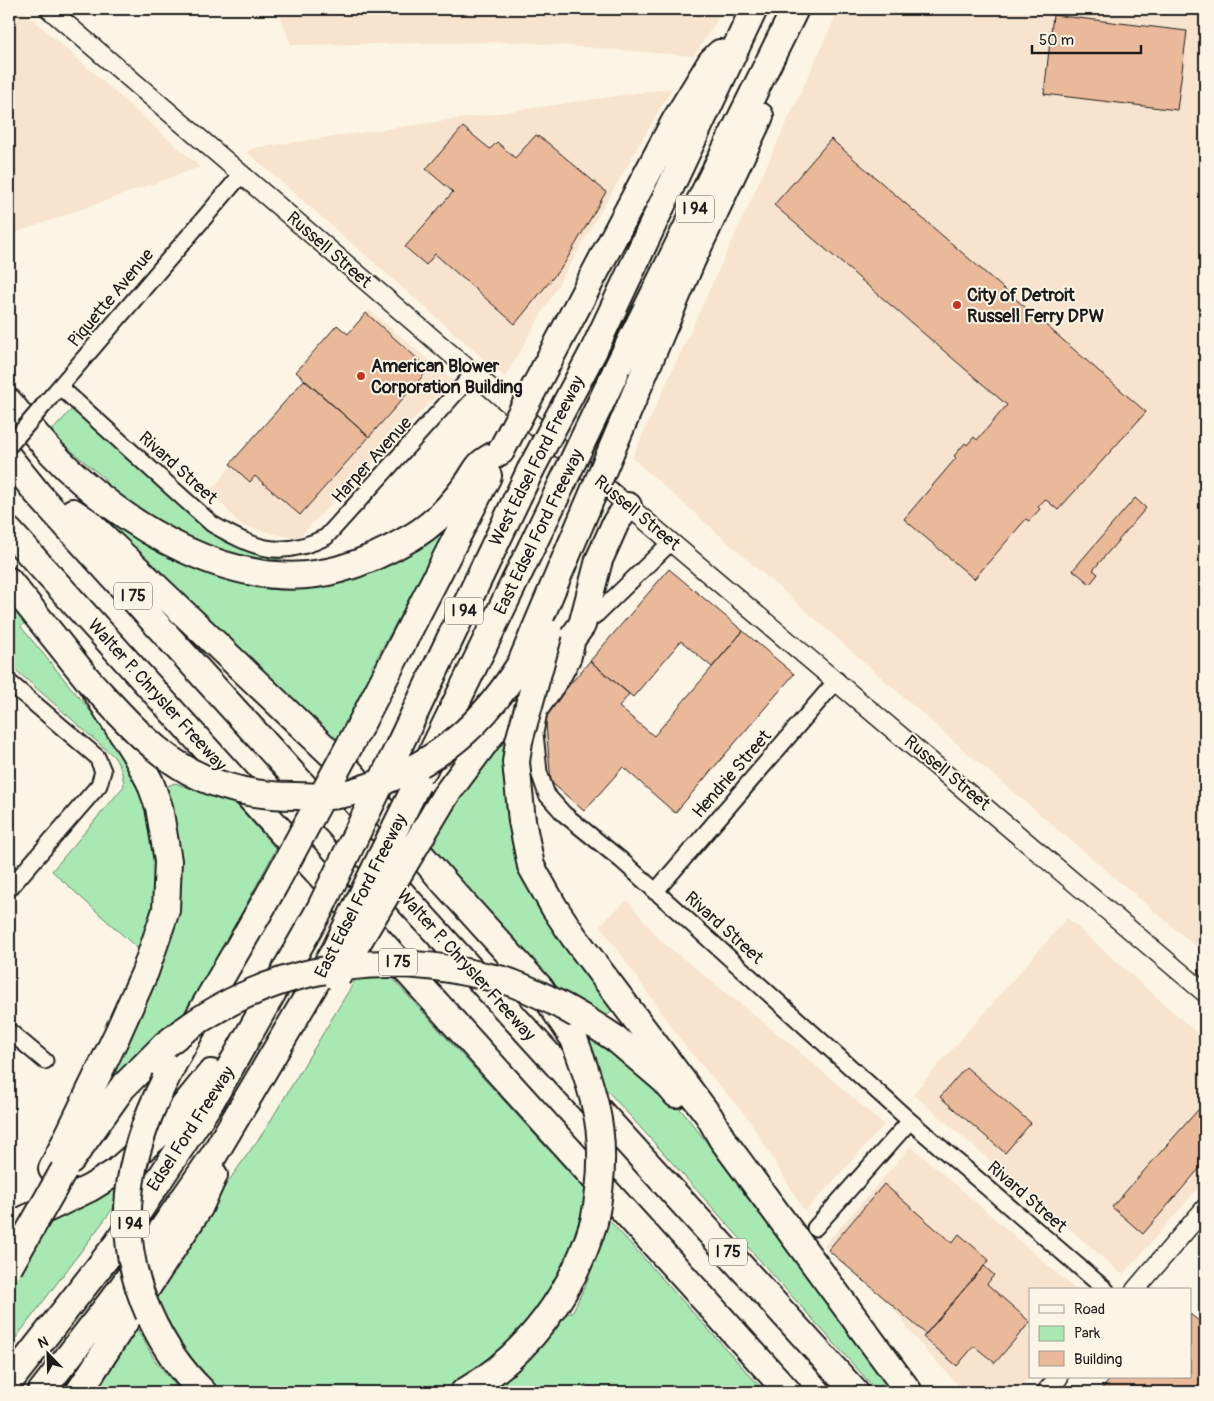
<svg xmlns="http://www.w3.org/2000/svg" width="1214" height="1401" viewBox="0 0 1214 1401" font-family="Pangolin,sans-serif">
	<rect width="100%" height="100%" fill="#fcf5e5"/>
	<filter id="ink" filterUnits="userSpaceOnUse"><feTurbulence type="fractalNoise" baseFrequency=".02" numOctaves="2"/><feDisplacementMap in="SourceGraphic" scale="10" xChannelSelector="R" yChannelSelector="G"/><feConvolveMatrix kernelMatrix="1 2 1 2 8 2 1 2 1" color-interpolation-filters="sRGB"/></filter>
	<g filter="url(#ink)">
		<!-- built -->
		<path fill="#f7e3ce" d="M9,9H21L200,167L9,235Z
			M278,9H724L694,56L520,42L291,45Z
			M839,9H1205V954L965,751L632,458Z
			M672,88L505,377L247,152L254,148Z
			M369,310L452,380L297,539L242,526L210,491Z
			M627,900L660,940L793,1046L884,1125L805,1212L749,1119L685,1046L600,925Z
			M1067,918L1205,1040V1180L1123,1275L913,1094Z
			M911,1146L1076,1290H1030V1377L1017,1392H965L918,1342L890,1304L824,1246Z"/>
		<!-- green -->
		<path fill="#a8e9b3" stroke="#628268" d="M72,409L224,542L282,560C211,557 158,528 105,482L104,478L50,433Z
			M93,501L215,572L407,551L448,527L372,667L374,672L334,744L89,505Z
			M9,602L25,623L21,627L120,747L145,794L156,869L155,894L151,921L138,949L52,871L124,786C123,772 120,762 109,752L9,664Z
			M522,710L512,810L615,1010L601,1019L653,1083L681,1110L705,1140L893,1392H878L605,1088L599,1072L428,847L449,809Z
			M175,783L236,804L276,849L189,1011L139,1050L92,1103L158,964L165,787Z
			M390,976L588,1193L557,1287L506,1359L453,1392H213L178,1351L150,1291L265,1130L357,977Z
			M145,1166L9,1347V1289L51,1215Z
			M608,1219L765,1392H490C520,1369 546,1345 567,1313H572L588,1280Z
			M135,1324L154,1359L181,1392H92L101,1386Z"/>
		<!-- building -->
		<path fill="#eab99a" stroke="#1c1c1c" d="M1053,15L1187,31L1177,110L1044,94Z
			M463,127L490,149L497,142L515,158L536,135L548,143L606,192L564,264L515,324L435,254L426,265L405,247L453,192L426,169Z
			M831,139L1146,412L1058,510L1045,499L1038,507L1040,509L1029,521L1026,519L974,579L904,519L956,458L954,456L965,443L967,445L974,437L977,440L1007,405L774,205Z
			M366,313L429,369L369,437L296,372L337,325L348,334Z
			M304,380L369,437L300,515L255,476L250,482L230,464Z
			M1135,498L1146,508L1093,570L1098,574L1090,584L1073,570Z
			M669,569L743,631L712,667L681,641L633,697L590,661Z
			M743,631L794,674L675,813L623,767L584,811L551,782L545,713L590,661L629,694L619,707L654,736Z
			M966,1067L1031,1123L1005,1153L940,1097Z
			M1198,1110L1205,1116V1162L1143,1234L1112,1207Z
			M884,1184L952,1243L959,1234L989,1260L926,1334L828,1250Z
			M984,1266L994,1275L987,1284L1030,1322L995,1363L974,1346L957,1366L923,1337Z
			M1190,1314L1205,1326V1392H1099L1112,1377H1190Z"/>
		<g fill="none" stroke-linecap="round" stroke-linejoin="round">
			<!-- minor casing -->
			<g stroke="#1c1c1c" stroke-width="19">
				<path id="minor" d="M60,387L212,524C254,548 279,560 326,537L473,374
					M43,406L241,175
					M583,624L597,614L671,542
					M576,646L573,658L562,679L539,712L535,733L539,772L547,795L564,814L621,860L910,1121L1106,1290
					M9,682L97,757L103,771L99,785L9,889
					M655,892L837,680
					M9,1031L45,1061
					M815,1228L910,1121"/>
			</g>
			<!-- tertiary casing -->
			<g stroke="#1c1c1c" stroke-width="21">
				<path id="tertiary" d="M49,9L614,494L1205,993
					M1135,1290L1205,1208
					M1046,1392L1059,1377"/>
			</g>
			<!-- motorway casing -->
			<g stroke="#1c1c1c" stroke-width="30">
				<path id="motorway" d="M570,320L675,121L711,62L720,53
					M593,352L754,9
					M615,373L795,9
					M642,378L692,260L760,116
					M9,402C23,419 38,438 53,454C121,525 237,598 340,569C365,562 390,550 412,537C434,524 452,505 467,484C472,478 476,468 482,463C488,458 495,455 501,451
					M9,458L38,494L855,1392
					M73,512L88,522L349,771L444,882L540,988L574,1039
					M9,531L788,1392
					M9,581L89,681L134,752L150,782L159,807L168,861L166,910L145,972L117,1035L52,1169
					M360,726L488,476
					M397,750L530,471
					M424,769L561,486
					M445,796L498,725L557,659L582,625L599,560L616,522L628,506
					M522,821L531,866L554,907L574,937L709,1116L722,1139L909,1392
					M616,1039L664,1080L676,1094
					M165,1080C198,1012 240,948 276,882
					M71,1160L122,1088L165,1045
					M9,1227L90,1188L116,1172L168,1126L211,1073
					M149,1314C162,1343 180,1370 203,1392
					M9,1382L117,1244L211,1101L319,911
					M41,1392L121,1289L214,1155L332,955
					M79,1392L199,1208L214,1175
					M464,1392C528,1355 573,1292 594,1222"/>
			</g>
			<!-- minor -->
			<use href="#minor" stroke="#fcf5e5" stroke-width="15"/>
			<!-- tertiary -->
			<use href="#tertiary" stroke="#fcf5e5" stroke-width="18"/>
			<!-- motorway -->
			<use href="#motorway" stroke="#fcf5e5" stroke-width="26"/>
			<!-- minor-bridge casing -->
			<g stroke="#1c1c1c" stroke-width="19" stroke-linecap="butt">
				<path id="minor-bridge" d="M9,446L43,406"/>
			</g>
			<!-- motorway-bridge casing -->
			<g stroke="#1c1c1c" stroke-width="30" stroke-linecap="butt">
				<path id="motorway-bridge" d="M501,451L570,320
					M530,471L593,352
					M561,486L615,373
					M89,681C120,714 149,749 189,771C222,789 258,796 295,796C306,796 318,797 329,796C348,795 369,787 387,780C447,756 487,718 521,663L642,378
					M522,821L516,762L519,741L549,633
					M276,882L360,726
					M319,911L397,750
					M334,952L417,784
					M337,977L445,796
					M574,1039C600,1107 609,1149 594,1222
					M165,1045C253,973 365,948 475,974C488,977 501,978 512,983C550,997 583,1017 616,1039
					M9,1267L64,1170
					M149,1314C113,1233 126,1157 165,1080"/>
			</g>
			<!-- minor-bridge -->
			<use href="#minor-bridge" stroke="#fcf5e5" stroke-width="15"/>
			<!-- motorway-bridge -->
			<use href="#motorway-bridge" stroke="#fcf5e5" stroke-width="26"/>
		</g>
	</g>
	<!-- markers -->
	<g fill="#c8321e" stroke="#fcf5e5" stroke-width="2">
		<circle cx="957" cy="305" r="5"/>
		<circle cx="361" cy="376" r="5"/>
	</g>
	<g text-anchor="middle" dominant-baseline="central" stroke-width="4" stroke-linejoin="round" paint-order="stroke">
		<!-- shield labels -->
		<g fill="#fcf5e5" stroke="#5f5d58" stroke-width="1">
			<rect x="676" y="195.5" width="38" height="27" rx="4"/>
			<rect x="114" y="582.5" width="38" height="27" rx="4"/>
			<rect x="445" y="597.5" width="38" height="27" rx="4"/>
			<rect x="379" y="948.5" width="38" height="27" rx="4"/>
			<rect x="111" y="1210.5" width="38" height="27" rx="4"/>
			<rect x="709" y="1238.5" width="38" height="27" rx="4"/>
		</g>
		<g font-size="16" font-weight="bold" fill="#1c1c1c">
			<text x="695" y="209">I 94</text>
			<text x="133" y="596">I 75</text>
			<text x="464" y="611">I 94</text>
			<text x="398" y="962">I 75</text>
			<text x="130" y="1224">I 94</text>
			<text x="728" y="1252">I 75</text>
		</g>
		<!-- street labels -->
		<g font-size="18" fill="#1c1c1c" stroke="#fcf5e5">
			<text transform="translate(329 250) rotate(41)">Russell Street</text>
			<text transform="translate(111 298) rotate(-50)">Piquette Avenue</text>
			<text transform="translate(372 460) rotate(-48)">Harper Avenue</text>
			<text transform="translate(537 461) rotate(-63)">West Edsel Ford Freeway</text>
			<text transform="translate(178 468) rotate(42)">Rivard Street</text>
			<text transform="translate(637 513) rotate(40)">Russell Street</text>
			<text transform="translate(539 532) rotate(-64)">East Edsel Ford Freeway</text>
			<text transform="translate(157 695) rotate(48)">Walter P. Chrysler Freeway</text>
			<text transform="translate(947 773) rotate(40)">Russell Street</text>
			<text transform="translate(732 774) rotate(-49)">Hendrie Street</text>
			<text transform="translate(361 896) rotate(-63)">East Edsel Ford Freeway</text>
			<text transform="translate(724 928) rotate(42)">Rivard Street</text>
			<text transform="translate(466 965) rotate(48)">Walter P. Chrysler Freeway</text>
			<text transform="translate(191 1129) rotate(-57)">Edsel Ford Freeway</text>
			<text transform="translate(1027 1197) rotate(41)">Rivard Street</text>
		</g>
		<!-- poi labels -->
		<g font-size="18" font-weight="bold" fill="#1c1c1c" stroke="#fcf5e5" text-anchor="start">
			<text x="967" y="295">City of Detroit<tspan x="967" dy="21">Russell Ferry DPW</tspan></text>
			<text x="371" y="366">American Blower<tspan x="371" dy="21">Corporation Building</tspan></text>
		</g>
	</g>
	<!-- margin -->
	<rect width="1214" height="1401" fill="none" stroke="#fcf5e5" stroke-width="30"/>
	<rect x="15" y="15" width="1184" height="1371" fill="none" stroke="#1c1c1c" stroke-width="2" filter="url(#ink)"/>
	<!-- legend -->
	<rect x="1029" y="1288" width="162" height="90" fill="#fcf5e5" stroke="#a29e95"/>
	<rect x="1039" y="1305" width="25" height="8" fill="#fcf5e5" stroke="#a29e95"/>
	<text x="1074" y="1314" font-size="15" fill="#1c1c1c">Road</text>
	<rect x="1039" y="1326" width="25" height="15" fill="#a8e9b3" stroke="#a29e95"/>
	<text x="1074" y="1338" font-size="15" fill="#1c1c1c">Park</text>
	<rect x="1039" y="1351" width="25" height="15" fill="#eab99a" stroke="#a29e95"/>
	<text x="1074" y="1364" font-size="15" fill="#1c1c1c">Building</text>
	<!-- north arrow -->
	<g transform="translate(48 1354) rotate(337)" stroke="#fcf5e5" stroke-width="4" paint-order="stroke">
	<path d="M0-4L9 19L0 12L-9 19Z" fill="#1c1c1c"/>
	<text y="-8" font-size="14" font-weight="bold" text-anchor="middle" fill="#1c1c1c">N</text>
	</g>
	<!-- scale -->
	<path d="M1032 45v8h109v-8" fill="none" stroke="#1c1c1c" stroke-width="2.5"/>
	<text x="1039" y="45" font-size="15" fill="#1c1c1c" stroke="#fcf5e5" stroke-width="4" paint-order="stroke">50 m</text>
</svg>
